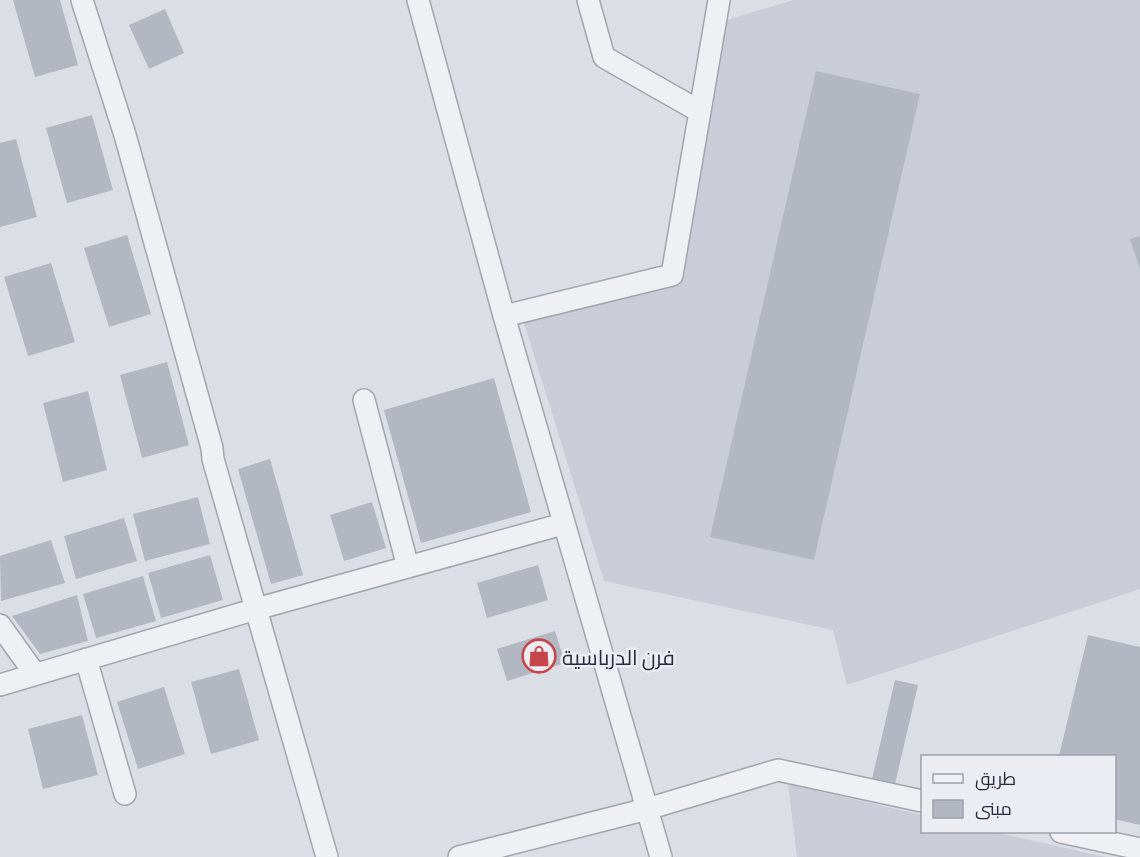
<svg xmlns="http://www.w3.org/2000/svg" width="1140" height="857" viewBox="0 0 1140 857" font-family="Commissioner,Cairo,sans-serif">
	<rect width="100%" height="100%" fill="#dcdee5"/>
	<!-- built -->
	<path fill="#cacdd7" d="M793,0H1140V589L847,685L833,630L604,581L524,323L672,274L714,24Z
		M788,784L922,815V832H994L1106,857H797Z"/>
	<!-- building -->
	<path fill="#b3b7c2" d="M13,0H60L78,65L35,77Z
		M165,9L184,53L149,69L129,25Z
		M816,71L920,94L814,560L710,537Z
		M92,115L113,190L67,203L46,128Z
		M16,139L37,217L0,227V143Z
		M127,235L151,314L109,327L84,248Z
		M1140,236V269L1130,239Z
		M51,263L75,342L28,356L4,277Z
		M167,362L189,445L142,458L120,375Z
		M494,378L531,512L421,543L384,410Z
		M88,391L107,470L63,482L43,403Z
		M270,459L303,575L271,584L238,469Z
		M198,497L210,544L145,561L133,514Z
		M372,502L386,548L344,561L330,515Z
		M124,518L137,561L76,579L64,536Z
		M51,540L65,583L1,601L0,556Z
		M210,555L223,600L161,618L148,573Z
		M538,565L548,600L487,618L477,583Z
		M143,576L156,621L96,638L83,594Z
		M77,595L88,641L40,654L12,616Z
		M555,631L565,663L507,681L497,649Z
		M1088,635L1140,647V825L1114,819V756H1059Z
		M239,669L259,740L211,754L191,682Z
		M895,680L918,685L895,784L872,779Z
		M164,687L185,754L138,769L117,702Z
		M82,715L98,775L43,789L28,729Z"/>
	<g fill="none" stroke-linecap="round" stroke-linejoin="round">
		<!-- minor casing -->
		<g stroke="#a2a5af" stroke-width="24">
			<path id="minor" d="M82,0L125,135L212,448L213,459L327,857
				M418,0L504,316L661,857
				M588,0L604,57L699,111
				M504,316L672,275L719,0
				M364,400L408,567
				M0,625L35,674
				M86,659L125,794
				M0,685L256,609L563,524
				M1061,832L1140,849
				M459,857L647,809L778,770L922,801"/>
		</g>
		<!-- minor -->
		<use href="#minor" stroke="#eef0f4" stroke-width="21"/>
	</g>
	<!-- icons -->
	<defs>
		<g id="shop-ring" transform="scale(1.725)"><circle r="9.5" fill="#ebedf3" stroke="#c6454a" stroke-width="1.5"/><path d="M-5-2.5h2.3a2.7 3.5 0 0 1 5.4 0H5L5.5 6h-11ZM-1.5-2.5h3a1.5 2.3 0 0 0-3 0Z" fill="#c6454a"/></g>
	</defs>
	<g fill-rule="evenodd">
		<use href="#shop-ring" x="539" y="656"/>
	</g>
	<g text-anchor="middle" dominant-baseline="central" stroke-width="5" stroke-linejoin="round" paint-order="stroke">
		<!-- poi labels -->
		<g font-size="21" fill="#262c3b" stroke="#ebedf3" text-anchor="start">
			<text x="562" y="656">فرن الدرباسية</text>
		</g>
	</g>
	<!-- legend -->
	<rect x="921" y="755" width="195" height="78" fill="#ebedf3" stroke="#9ca0a9" stroke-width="1.5"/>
	<rect x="933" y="774" width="30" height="9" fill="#eef0f4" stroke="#9ca0a9" stroke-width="1.5"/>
	<text x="975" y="785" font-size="18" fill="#262c3b">طريق</text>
	<rect x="933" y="800" width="30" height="18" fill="#b3b7c2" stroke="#9ca0a9" stroke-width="1.5"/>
	<text x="975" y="815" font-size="18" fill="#262c3b">مبنى</text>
</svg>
